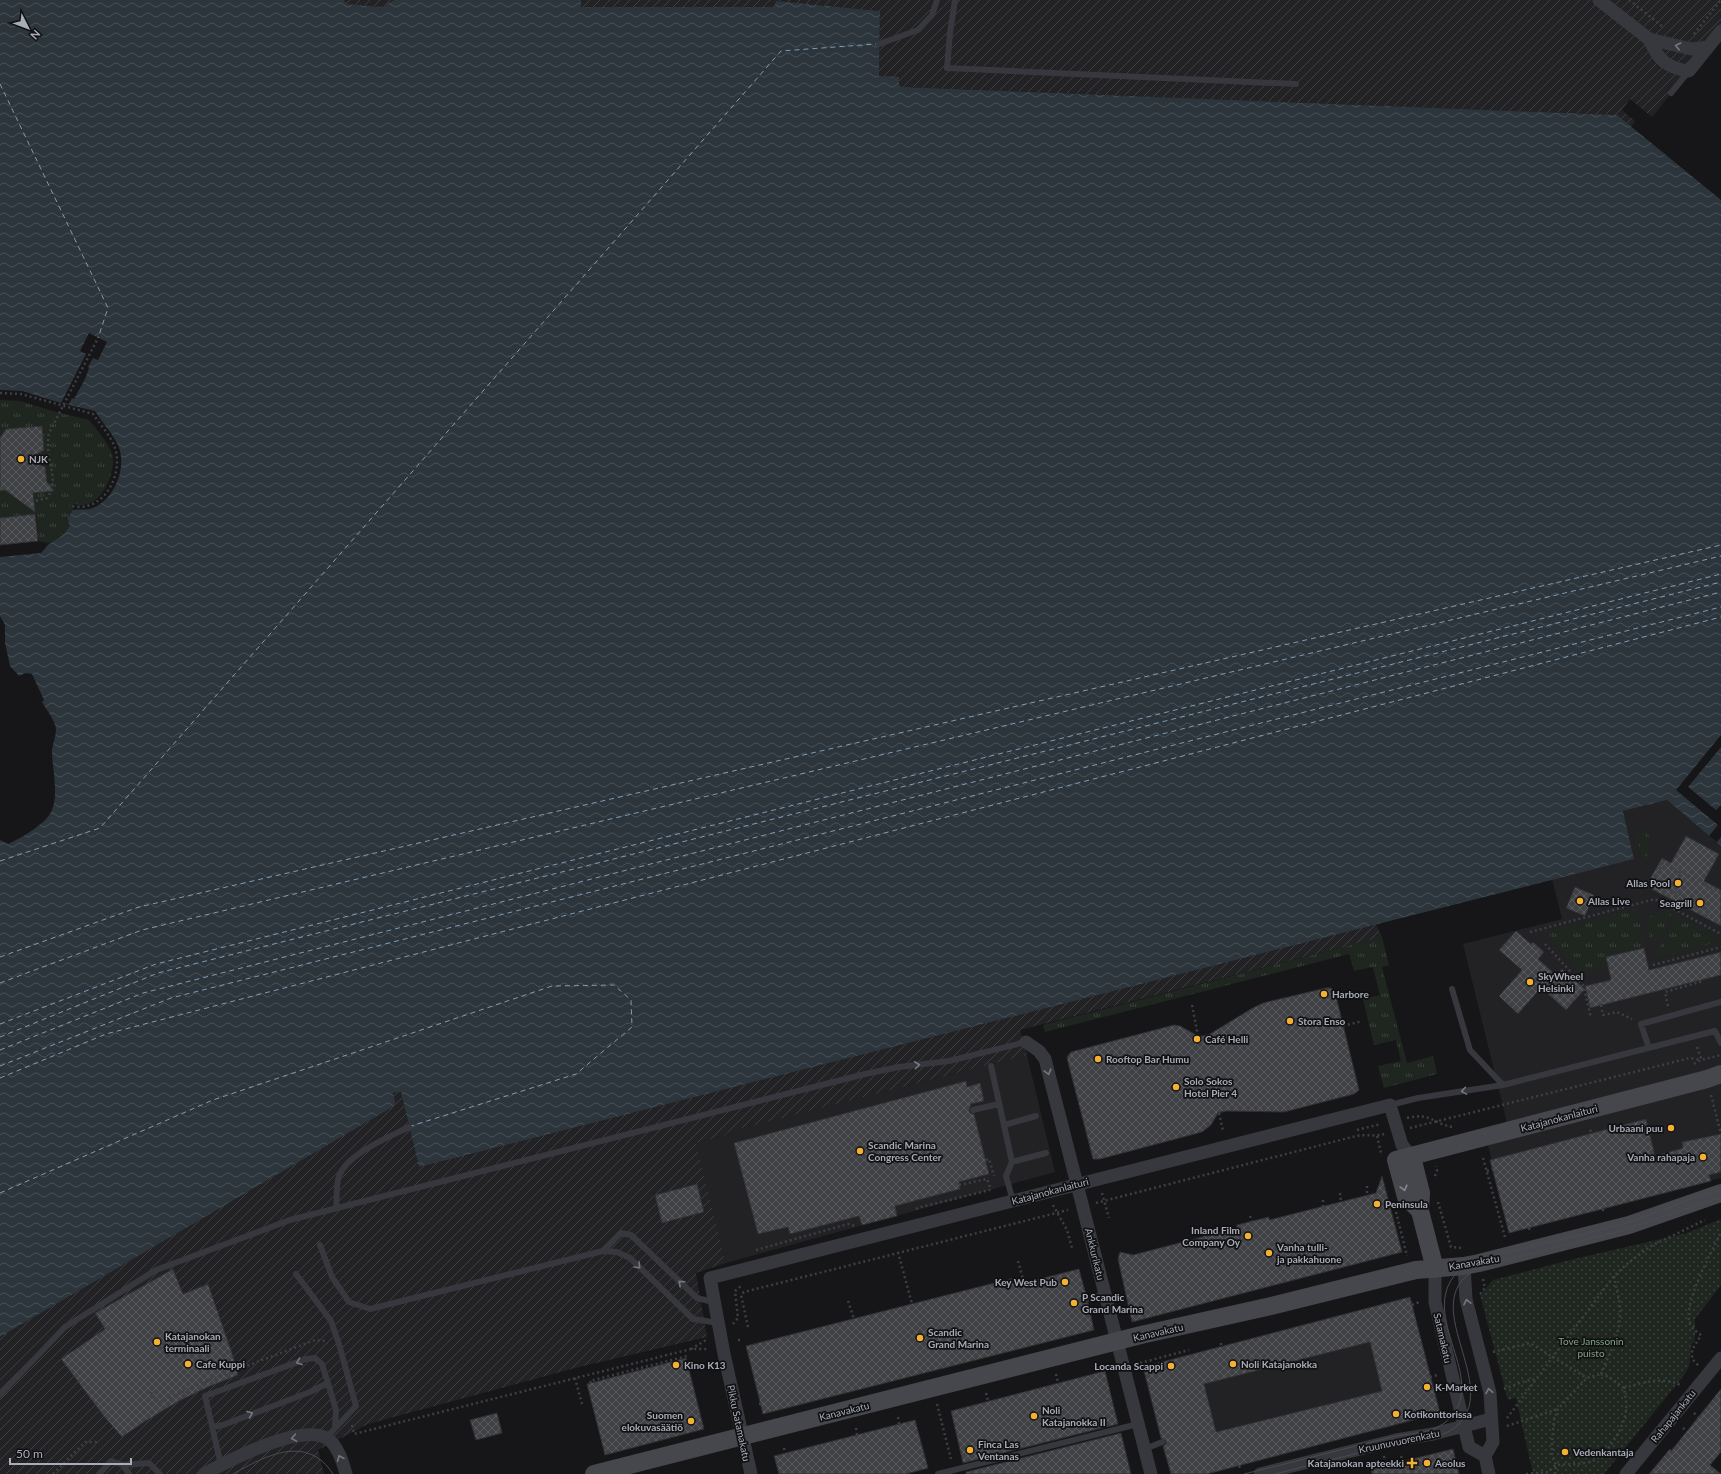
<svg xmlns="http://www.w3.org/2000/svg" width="1721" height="1474" viewBox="0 0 1721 1474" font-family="Lato,sans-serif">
	<defs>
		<pattern id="industrial-furrows" width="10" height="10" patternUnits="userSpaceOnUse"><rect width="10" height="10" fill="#222225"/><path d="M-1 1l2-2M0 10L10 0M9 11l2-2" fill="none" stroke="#3f3f43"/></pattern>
		<pattern id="grass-tufts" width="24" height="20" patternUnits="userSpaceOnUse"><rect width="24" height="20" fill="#1e261f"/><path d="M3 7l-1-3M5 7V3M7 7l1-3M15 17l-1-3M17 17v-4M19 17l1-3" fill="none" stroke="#3c433d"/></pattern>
		<pattern id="park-dots" width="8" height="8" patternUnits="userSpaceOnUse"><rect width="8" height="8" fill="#1e261f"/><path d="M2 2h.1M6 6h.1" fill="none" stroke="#3c433d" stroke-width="1.8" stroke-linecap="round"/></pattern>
		<pattern id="water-waves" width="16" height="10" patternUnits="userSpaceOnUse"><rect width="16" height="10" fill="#2c353c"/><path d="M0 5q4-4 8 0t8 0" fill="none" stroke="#485056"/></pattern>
		<pattern id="building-cross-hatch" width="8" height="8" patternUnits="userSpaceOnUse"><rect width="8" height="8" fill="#404145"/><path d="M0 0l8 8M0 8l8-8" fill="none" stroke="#595a5e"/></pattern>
	</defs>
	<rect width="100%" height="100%" fill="#161618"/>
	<!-- built -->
	<path fill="#222225" d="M1667,800L1721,846V1178L1509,1233L1486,1137L1509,1131L1463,944L1562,919L1552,879L1634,859L1623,811Z
		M1027,1055L1055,1172L726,1263L695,1143L724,1136L727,1132Z
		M1410,1297L1440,1413L1207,1474H1171L1143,1367Z"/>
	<!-- industrial -->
	<path fill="url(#industrial-furrows)" d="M344,0H394L382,7L346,4Z
		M581,0H1721V32L1652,117L1630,99L1622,110L1635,121L1631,127L1617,115L902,87L899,85V77H879L880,11L776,1L774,7H580Z
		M1376,924L1382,937L1020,1030L1027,1055L728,1132L724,1136L696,1143L726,1263L696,1273L707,1337L579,1367L368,1424L318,1450L324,1474H0V1337L396,1105L393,1094L401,1091L419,1167Z"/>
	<!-- grass -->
	<path fill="url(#grass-tufts)" d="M0,400L20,401L56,412L89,420C96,429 106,440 111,451C118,467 105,499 88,504C84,506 77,504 73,504L72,512L66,518L71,526C59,538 57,547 39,541L36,514L0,518Z
		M1636,828C1655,827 1650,850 1645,861L1642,859Z
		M1637,908L1644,948L1606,957L1608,966L1579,974L1548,932Z
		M1666,910L1672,913L1657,939H1650L1646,918Z
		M1677,915L1721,939V941L1654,958Z
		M1382,937L1389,965L1382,967L1407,1063L1433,1056L1437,1074L1384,1088L1378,1066L1401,1061L1396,1040L1374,1045L1363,999L1380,995L1373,967L1354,971L1349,954L1045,1032L1043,1025Z"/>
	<!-- park -->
	<path fill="url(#park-dots)" d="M1721,1219V1285L1695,1319V1340L1691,1345L1689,1366L1685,1374L1604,1474H1533L1516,1398L1508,1400L1480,1295L1493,1280L1574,1259L1687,1233Z"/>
	<!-- water -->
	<path fill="url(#water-waves)" d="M0,0H344L346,4L382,7L394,0H581V7H774L776,1L880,11L879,76L899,77V85L902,87L1617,115L1721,200V846L1667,800L1623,811L1634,859L419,1167L401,1092L393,1093L396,1105L0,1337V840L8,844C20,839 43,825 50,814C60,798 52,769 52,750C53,743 56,736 56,729C55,720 46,709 42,702L44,700L32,674L26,673L19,676L10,666L5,643V625L0,616V557L41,553L48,545L63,535L70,526L67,518L72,512V510C78,509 85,510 90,509C114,502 128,467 118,445C112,433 102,422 95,411L61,403L22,391L0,390Z"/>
	<!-- pier -->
	<path fill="#161618" d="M89,333L107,342L98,360L93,358L88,367L89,368L85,379L74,399L72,398L69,404L61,403L86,354L80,351Z
		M1721,735V747L1688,787L1716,810L1721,805V837L1717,842L1709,836L1718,825L1676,790Z"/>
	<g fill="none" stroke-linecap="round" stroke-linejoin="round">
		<!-- ferry -->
		<path stroke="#7f9bb3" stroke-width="1" stroke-dasharray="5 4" stroke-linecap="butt" d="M0,84L108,308L98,338
			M0,861L100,828L781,51L876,44
			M0,957L139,907L1721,545
			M0,983L142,930L1721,556
			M0,1024L156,964L1721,574
			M0,1037L158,973L1721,582
			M0,1050L143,993L1721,592
			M0,1066L171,998L1721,607
			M0,1078L106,1034L1721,617
			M0,1193L213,1100L552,986L614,985L631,1000L632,1027L576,1074L411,1126"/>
	</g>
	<!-- building -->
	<path fill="url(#building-cross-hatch)" stroke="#303034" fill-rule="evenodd" d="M42,426L44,450L27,460L45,467L47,482L54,491L33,493L35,512L5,490L0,491V438L6,429Z
		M35,514L38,541L0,545V518Z
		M1686,836L1719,854L1704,881L1721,890V926L1646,886L1662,858L1671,863Z
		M1575,887L1594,895L1585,916L1566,908Z
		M1516,931L1531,944L1533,942L1544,952L1538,959L1556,975L1562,969L1585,989L1566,1010L1546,992L1544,994L1539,990L1518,1014L1499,996L1522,970L1499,950Z
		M1644,948L1649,970L1721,952V975L1590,1008L1585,986L1611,980L1606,957Z
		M1326,988H1331L1335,992L1359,1090L1354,1094L1284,1112L1226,1111L1218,1113L1211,1125L1202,1132L1100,1159H1093L1068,1062L1067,1057L1071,1052L1174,1025L1180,1026L1198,1036H1203L1210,1034L1251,1009L1263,1003Z
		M966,1081L967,1087L980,1083L984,1101L971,1104L969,1111L970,1113L974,1114L989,1174L959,1182L960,1189L895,1206L897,1216L862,1225L859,1216L790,1234L788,1227L758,1234L734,1143Z
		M1646,1119L1655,1156L1683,1148L1682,1142L1721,1134V1172L1709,1175L1711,1181L1509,1233L1490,1160Z
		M1382,1176L1402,1252L1132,1322L1118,1259L1120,1252L1133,1255L1237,1228V1225L1269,1217V1220L1376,1193Z
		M697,1184L704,1212L662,1223L655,1195Z
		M173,1269L183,1294L208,1284L233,1356L238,1375L208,1387L179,1401L144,1422L122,1437L103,1415L61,1359L105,1329L95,1313Z
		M1079,1269L1086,1295L1083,1300L1084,1302L1088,1303L1094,1330L763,1414L746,1346L1014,1278L1016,1285Z
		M1410,1297L1440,1413L1207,1474H1171L1163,1446L1166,1444V1441L1161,1438L1143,1367ZM1370,1342L1382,1391L1216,1432L1204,1384Z
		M686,1358L704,1429L605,1455L587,1384Z
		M1105,1371L1118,1424L963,1463L951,1411Z
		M1721,1389V1452L1710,1465L1721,1474H1649L1670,1449L1671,1451Z
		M497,1413L502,1433L476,1440L470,1420Z
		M915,1420L928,1468L906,1474H779L774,1456Z
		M1121,1433L1131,1474H966V1472Z
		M1453,1449L1459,1474H1372L1371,1469Z"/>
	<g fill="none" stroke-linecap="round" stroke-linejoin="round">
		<!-- path -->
		<path stroke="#3d3f44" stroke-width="2.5" stroke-dasharray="2 3" stroke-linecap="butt" d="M1629,0L1662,26
			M1694,34L1721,0
			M0,393L21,394L93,414C100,424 112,438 115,448C122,470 110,500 87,506C82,508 74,506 69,506
			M31,502L47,498C59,482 48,463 48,446C48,442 48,437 49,433L98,338
			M1721,893L1663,863L1653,881L1708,909L1705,914L1721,923
			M1530,932L1655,899L1721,934
			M1545,944L1583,985L1591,1018
			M1653,965L1721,947
			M1192,1005L1198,1036
			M1601,1005L1603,1015L1617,1012L1632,1019
			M1668,1006L1665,992L1700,982L1699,980
			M1343,1026L1362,1021
			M1697,1047L1702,1061
			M1694,1064L1701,1060L1721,1055
			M1711,1095L1721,1134
			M1219,1113L1223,1131
			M1407,1118C1431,1112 1433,1124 1453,1127
			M1410,1128L1690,1058L1701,1060
			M1357,1130L1381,1124
			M1590,1130L1592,1133
			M1377,1136L1381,1153
			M1483,1158L1505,1237
			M986,1160L989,1159L994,1176
			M1487,1171L1493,1169
			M1435,1176L1437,1170L1436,1166
			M959,1185L987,1179L991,1190
			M1367,1186V1195
			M1102,1193L1109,1218
			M1340,1193L1341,1202
			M1438,1202L1451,1247L1461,1248
			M1096,1203L1356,1136C1366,1134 1374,1137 1384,1134
			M1053,1205L1067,1230L1072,1248
			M1323,1207V1197
			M916,1209L921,1207L990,1190
			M1603,1209V1212
			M1396,1212L1407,1256
			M1250,1216L1252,1222
			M1529,1228L1530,1231
			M1205,1237V1227
			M756,1250L848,1224L855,1226
			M898,1252L912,1304
			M1018,1261L1024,1283
			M1480,1294L1485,1288L1483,1279
			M848,1301L854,1319
			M1412,1305L1419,1302
			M733,1324L738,1318L735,1291L741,1286
			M748,1327L741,1295L744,1292L1068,1210
			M738,1340H743
			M1221,1343V1346
			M691,1349L706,1340
			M1493,1352L1530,1343L1587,1378
			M1140,1363L1189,1350
			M1698,1365L1692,1359V1350L1701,1335C1697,1332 1692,1329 1690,1324C1682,1304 1712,1252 1721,1232
			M1056,1374L1058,1383
			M1601,1374L1609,1377L1624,1388C1625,1395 1627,1403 1626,1410C1625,1426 1607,1457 1590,1462C1579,1465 1567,1464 1556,1465L1552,1456V1442L1554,1420L1558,1409L1587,1378Z
			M1601,1374C1609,1355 1621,1332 1620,1311C1620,1299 1616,1288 1614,1276
			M1430,1377L1438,1375
			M575,1378L582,1404
			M591,1383L590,1381L687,1356
			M1624,1388C1642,1383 1662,1376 1680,1385
			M1504,1389L1522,1382L1535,1379
			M151,1392L158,1403L202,1383L315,1340L325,1341L327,1344
			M986,1393L988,1401
			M759,1404H761
			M937,1404L951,1459
			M1694,1413L1698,1417
			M898,1417L899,1424
			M1507,1418L1614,1276L1628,1263L1651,1246L1705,1220
			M352,1425L354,1434L691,1349H708
			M1507,1426L1558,1409
			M856,1428L857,1435
			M1683,1428L1687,1431
			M784,1448L785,1453
			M1384,1456L1386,1466
			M1401,1456L1403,1461
			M1239,1466L1240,1468
			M53,1474L85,1442H98
			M1526,1474L1548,1472L1556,1465
			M1555,1474L1556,1465"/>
		<!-- lane -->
		<path stroke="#37383d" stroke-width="6" d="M955,0L950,33L947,68L1296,84
			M879,44L918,30L932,15L937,0
			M1671,93L1689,71
			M1452,989L1470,1050L1503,1085
			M1649,1048L1641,1024L1721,1002
			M991,1066L1012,1162L1046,1153
			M1390,1105L1418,1098L1503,1085L1715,1031L1721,1043
			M973,1110L999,1104
			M1004,1125L1036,1116
			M1012,1162L1006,1176L1013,1201
			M336,1208C337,1198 336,1185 339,1176C347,1154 389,1137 409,1127
			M320,1245L332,1277L349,1302L370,1309L603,1251L617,1252L630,1258L693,1319L718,1323
			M603,1251L621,1233L631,1235L697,1298L713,1302
			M296,1274L331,1321L339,1344L356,1406L326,1438
			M1087,1299L1105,1294
			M328,1383L336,1410L335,1426
			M0,1395L65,1327L156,1270L290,1220L865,1074L899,1067L949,1061L1026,1042
			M213,1427L223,1425L310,1392L328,1383L322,1364L315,1358L306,1359L205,1396L221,1465
			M1145,1449L1162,1442
			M123,1465L129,1474
			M99,1474L111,1461L123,1465L149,1463L160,1474
			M938,1474L1138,1424"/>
		<!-- street -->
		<path stroke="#37383d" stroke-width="13" d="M1599,0L1649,39L1691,49L1708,47
			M1649,39C1658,59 1666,68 1689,71L1721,31
			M1026,1042L1039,1051L1045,1059L1151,1474
			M1464,1266L1466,1299L1490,1393L1493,1442L1485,1456L1489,1474
			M1435,1269V1302L1469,1447L1485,1456
			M204,1474C228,1461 302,1422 328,1439C338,1446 343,1463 346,1474
			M751,1474L724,1354L710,1278L1390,1105L1402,1145L1412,1157
			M1260,1474L1396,1440L1433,1434L1491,1419
			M1626,1474L1721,1358"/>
		<!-- secondary -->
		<path stroke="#45474d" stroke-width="18" d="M1412,1157L1421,1193L1420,1211L1435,1269
			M1420,1211L1406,1197L1396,1160L1707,1079L1721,1074
			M594,1474L1141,1335L1271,1306L1416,1270L1464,1266L1479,1263L1629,1225L1721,1193"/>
		<!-- tram -->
		<path stroke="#4a4c52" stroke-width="1" d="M233,1474C265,1456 307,1433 333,1474
			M1244,1474C1294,1462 1343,1449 1392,1437C1408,1433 1429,1434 1443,1424C1495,1386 1419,1321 1454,1276C1466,1259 1490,1257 1509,1252C1548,1242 1588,1234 1626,1223C1658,1213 1688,1198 1721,1190
			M1275,1474C1314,1464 1353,1454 1392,1445C1414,1439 1440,1441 1458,1425C1504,1381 1403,1291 1490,1264L1624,1230L1721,1197"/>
	</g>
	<!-- one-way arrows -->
	<defs><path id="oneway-chevron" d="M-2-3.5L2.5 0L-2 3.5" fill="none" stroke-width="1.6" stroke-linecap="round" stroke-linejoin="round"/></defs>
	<g stroke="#757881">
		<use href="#oneway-chevron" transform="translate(1678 46) rotate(-167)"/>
		<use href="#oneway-chevron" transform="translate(917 1065) rotate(-7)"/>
		<use href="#oneway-chevron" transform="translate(1048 1072) rotate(75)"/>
		<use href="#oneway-chevron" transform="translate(1464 1091) rotate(171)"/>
		<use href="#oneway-chevron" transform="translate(638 1266) rotate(45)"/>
		<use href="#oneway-chevron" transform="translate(681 1283) rotate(-138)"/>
		<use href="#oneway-chevron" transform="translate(1467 1302) rotate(-102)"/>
		<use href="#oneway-chevron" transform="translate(299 1362) rotate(160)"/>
		<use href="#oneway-chevron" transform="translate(1489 1391) rotate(-101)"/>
		<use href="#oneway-chevron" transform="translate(250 1414) rotate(-21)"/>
		<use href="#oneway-chevron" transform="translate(294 1438) rotate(170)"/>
		<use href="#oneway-chevron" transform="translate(340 1458) rotate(-113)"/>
	</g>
	<use stroke="#858993" href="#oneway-chevron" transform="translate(1404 1188) rotate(75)"/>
	<!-- markers -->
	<g fill="#f2b134" stroke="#111113" stroke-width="1.5">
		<circle cx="21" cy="459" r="4"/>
		<circle cx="1678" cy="883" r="4"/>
		<circle cx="1580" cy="901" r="4"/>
		<circle cx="1700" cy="903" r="4"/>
		<circle cx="1530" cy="982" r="4"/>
		<circle cx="1324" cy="994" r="4"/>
		<circle cx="1290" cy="1021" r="4"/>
		<circle cx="1197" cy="1039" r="4"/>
		<circle cx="1098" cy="1059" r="4"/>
		<circle cx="1176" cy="1087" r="4"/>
		<circle cx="1671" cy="1128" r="4"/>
		<circle cx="860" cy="1151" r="4"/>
		<circle cx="1703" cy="1157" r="4"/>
		<circle cx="1377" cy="1204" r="4"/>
		<circle cx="1248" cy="1236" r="4"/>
		<circle cx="1269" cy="1253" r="4"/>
		<circle cx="1065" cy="1282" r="4"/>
		<circle cx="1074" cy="1303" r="4"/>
		<circle cx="920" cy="1338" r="4"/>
		<circle cx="157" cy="1342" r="4"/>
		<circle cx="188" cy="1364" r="4"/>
		<circle cx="1233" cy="1364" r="4"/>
		<circle cx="676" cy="1365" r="4"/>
		<circle cx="1171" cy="1366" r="4"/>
		<circle cx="1427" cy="1387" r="4"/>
		<circle cx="1396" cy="1414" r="4"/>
		<circle cx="1034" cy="1416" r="4"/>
		<circle cx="691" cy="1421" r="4"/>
		<circle cx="970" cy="1450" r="4"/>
		<circle cx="1565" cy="1452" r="4"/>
		<path d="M1410 1457h4v4h4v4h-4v4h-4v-4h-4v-4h4z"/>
		<circle cx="1427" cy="1463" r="4"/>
	</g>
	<g text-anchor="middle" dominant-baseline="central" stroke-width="3.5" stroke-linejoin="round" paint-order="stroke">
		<!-- poi labels -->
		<g font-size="10" font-weight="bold" fill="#a8adb8" stroke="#111113" text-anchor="start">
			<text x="29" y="459">NJK</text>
			<text x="1670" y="883" text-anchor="end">Allas Pool</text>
			<text x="1588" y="901">Allas Live</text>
			<text x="1692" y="903" text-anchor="end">Seagrill</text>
			<text x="1538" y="976">SkyWheel<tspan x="1538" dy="12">Helsinki</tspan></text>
			<text x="1332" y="994">Harbore</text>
			<text x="1298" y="1021">Stora Enso</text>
			<text x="1205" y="1039">Café Helli</text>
			<text x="1106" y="1059">Rooftop Bar Humu</text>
			<text x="1184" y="1081">Solo Sokos<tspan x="1184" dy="12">Hotel Pier 4</tspan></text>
			<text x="1663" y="1128" text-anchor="end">Urbaani puu</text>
			<text x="868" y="1145">Scandic Marina<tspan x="868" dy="12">Congress Center</tspan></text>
			<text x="1695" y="1157" text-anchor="end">Vanha rahapaja</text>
			<text x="1385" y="1204">Peninsula</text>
			<text x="1240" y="1230" text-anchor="end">Inland Film<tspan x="1240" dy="12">Company Oy</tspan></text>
			<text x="1277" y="1247">Vanha tulli-<tspan x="1277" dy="12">ja pakkahuone</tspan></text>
			<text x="1057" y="1282" text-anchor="end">Key West Pub</text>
			<text x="1082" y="1297">P Scandic<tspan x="1082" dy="12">Grand Marina</tspan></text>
			<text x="928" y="1332">Scandic<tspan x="928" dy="12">Grand Marina</tspan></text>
			<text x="165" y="1336">Katajanokan<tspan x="165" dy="12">terminaali</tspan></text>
			<text x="196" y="1364">Cafe Kuppi</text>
			<text x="1241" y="1364">Noli Katajanokka</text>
			<text x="684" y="1365">Kino K13</text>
			<text x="1163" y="1366" text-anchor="end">Locanda Scappi</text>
			<text x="1435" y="1387">K-Market</text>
			<text x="1042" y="1410">Noli<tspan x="1042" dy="12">Katajanokka II</tspan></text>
			<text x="1404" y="1414">Kotikonttorissa</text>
			<text x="683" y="1415" text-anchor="end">Suomen<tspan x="683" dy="12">elokuvasäätiö</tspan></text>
			<text x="978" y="1444">Finca Las<tspan x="978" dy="12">Ventanas</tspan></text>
			<text x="1573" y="1452">Vedenkantaja</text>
			<text x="1404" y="1463" text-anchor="end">Katajanokan apteekki</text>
			<text x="1435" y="1463">Aeolus</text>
		</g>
		<!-- street labels -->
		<g font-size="10" fill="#a8adb8" stroke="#111113">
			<text transform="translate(1559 1118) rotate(-15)">Katajanokanlaituri</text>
			<text transform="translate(1050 1191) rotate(-15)">Katajanokanlaituri</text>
			<text transform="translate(1095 1254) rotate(76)">Ankkurikatu</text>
			<text transform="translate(1474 1262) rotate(-10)">Kanavakatu</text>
			<text transform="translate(1158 1332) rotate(-13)">Kanavakatu</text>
			<text transform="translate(1443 1338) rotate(77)">Satamakatu</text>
			<text transform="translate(844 1411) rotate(-14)">Kanavakatu</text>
			<text transform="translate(1673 1416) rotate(-51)">Rahapajankatu</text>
			<text transform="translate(739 1423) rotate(78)">Pikku Satamakatu</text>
			<text transform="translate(1399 1441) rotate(-12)">Kruunuvuorenkatu</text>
		</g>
		<!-- park labels -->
		<g font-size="10" fill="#7fa381" stroke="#111113">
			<text x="1591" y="1341">Tove Janssonin<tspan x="1591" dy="12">puisto</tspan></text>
		</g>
	</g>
	<!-- north arrow -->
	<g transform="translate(28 28) rotate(132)" stroke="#111113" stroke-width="3" paint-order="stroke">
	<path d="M0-3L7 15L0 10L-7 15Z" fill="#a8adb8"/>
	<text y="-6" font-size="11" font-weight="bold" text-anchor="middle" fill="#a8adb8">N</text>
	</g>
	<!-- scale -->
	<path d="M10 1458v6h121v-6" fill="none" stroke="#a8adb8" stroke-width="2"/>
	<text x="16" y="1458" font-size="12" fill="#a8adb8" stroke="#111113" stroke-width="3" paint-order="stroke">50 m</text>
</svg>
